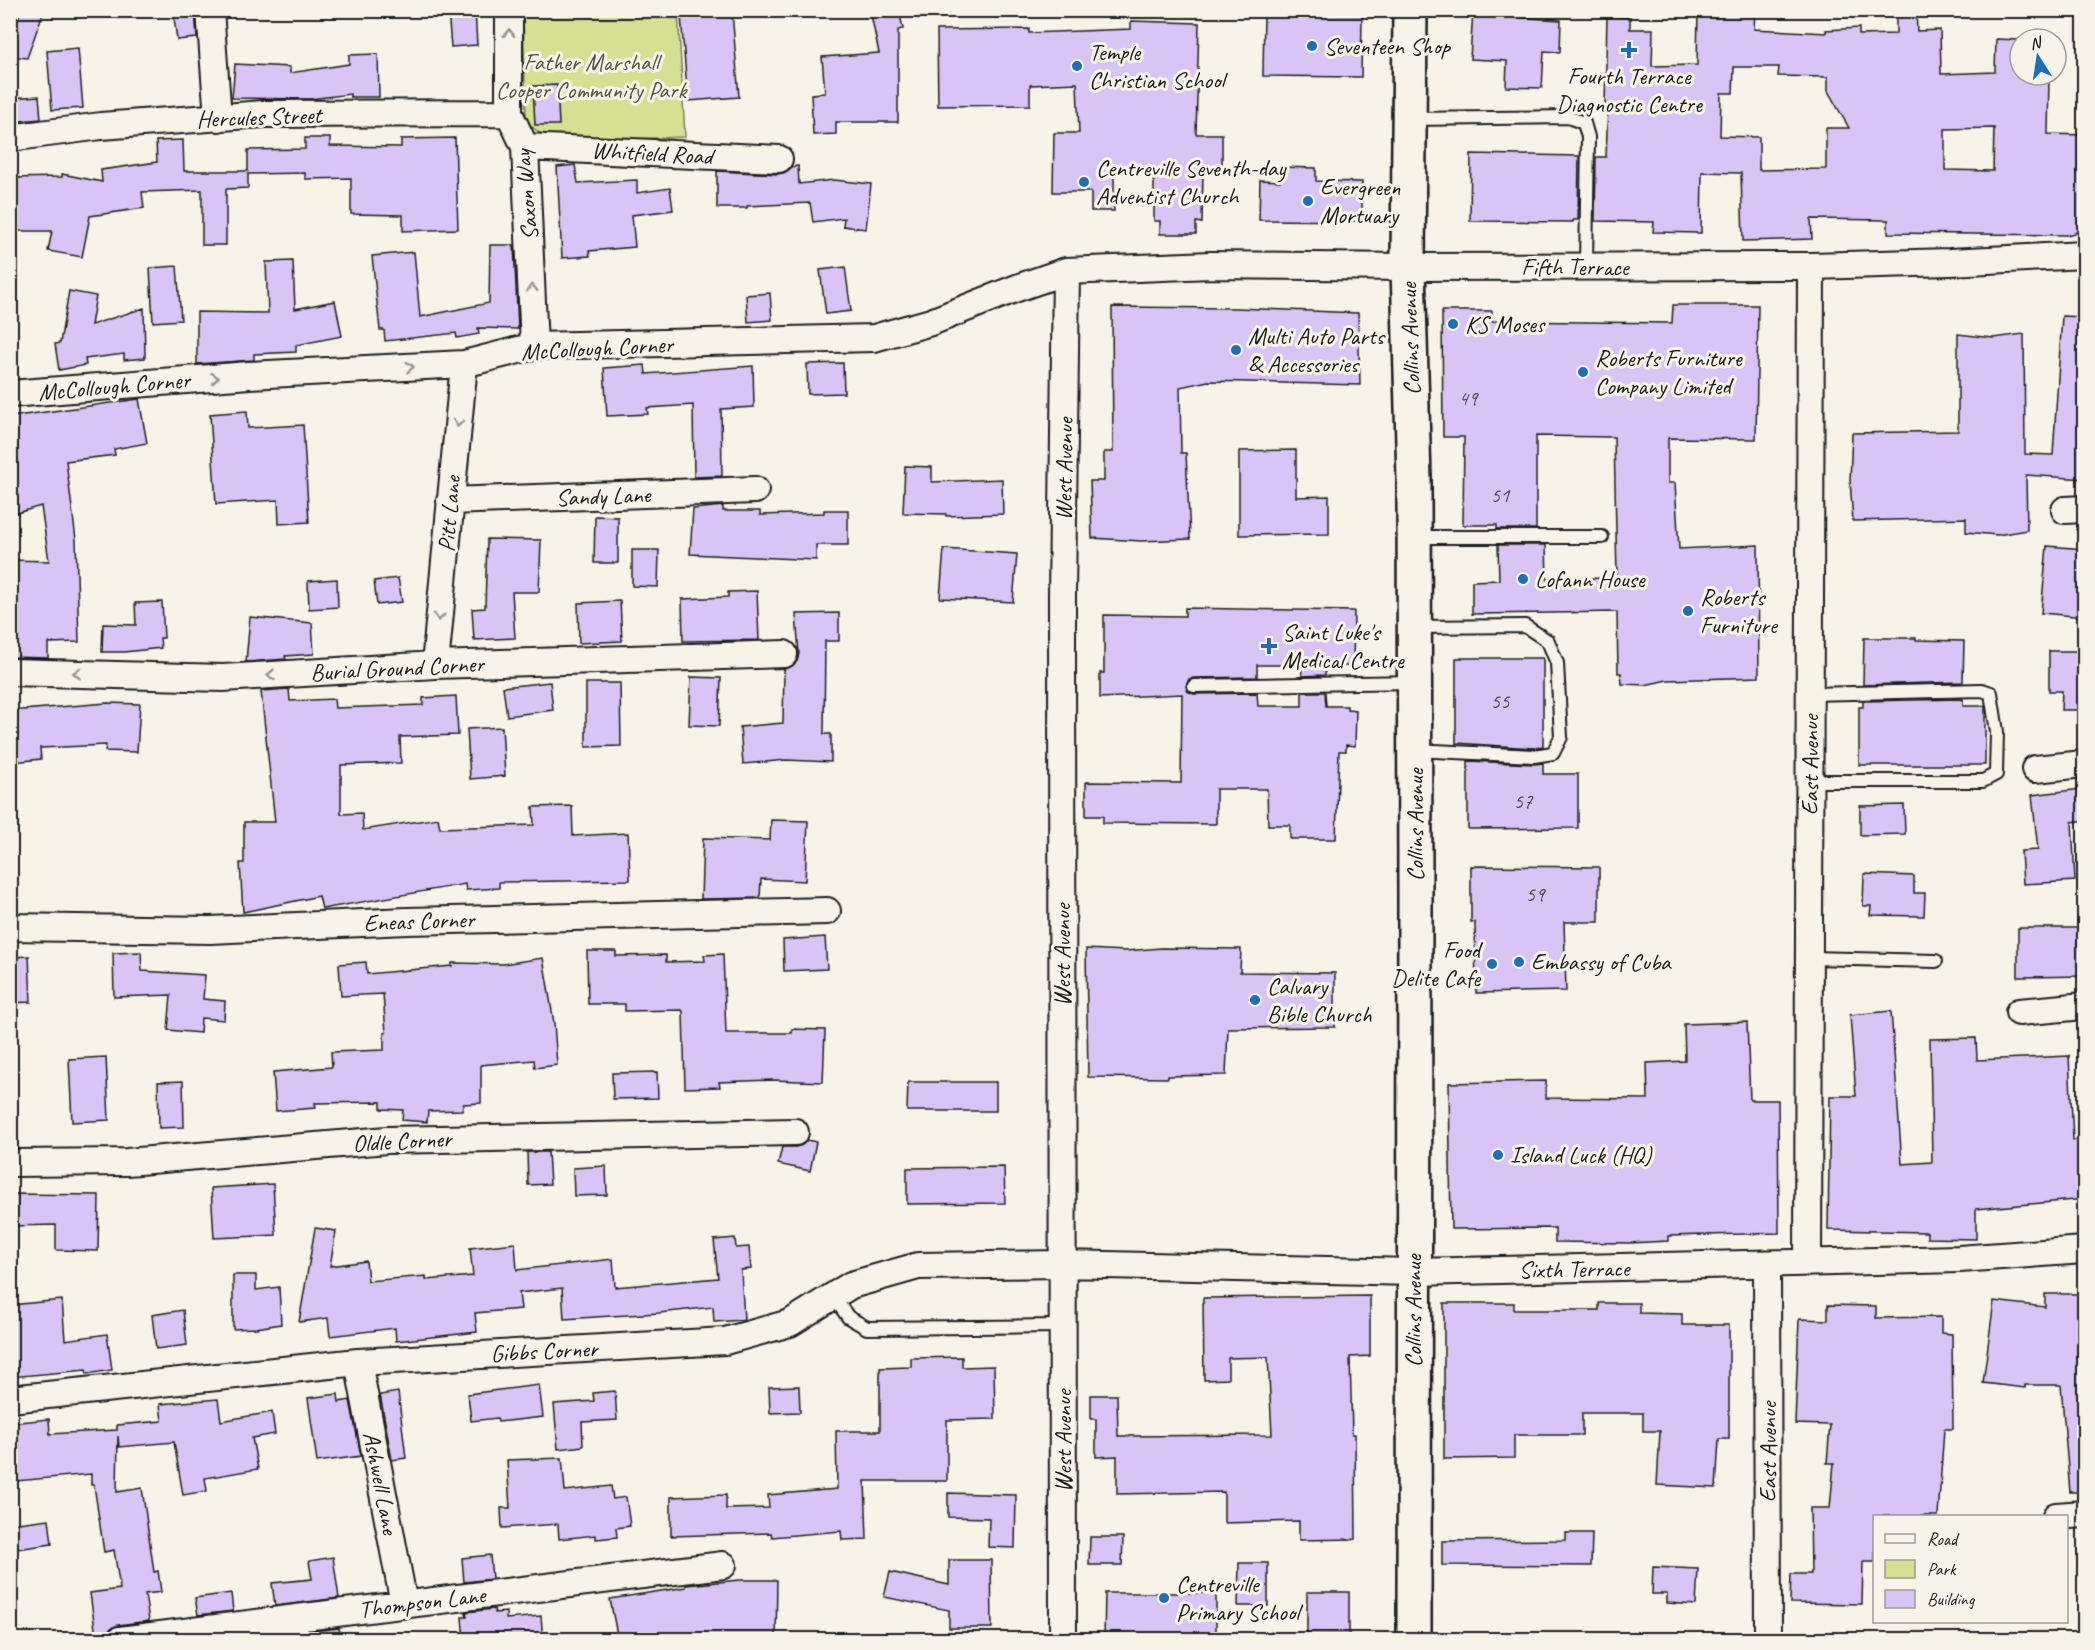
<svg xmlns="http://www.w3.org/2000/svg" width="2095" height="1650" viewBox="0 0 2095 1650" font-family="Caveat,sans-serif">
	<rect width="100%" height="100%" fill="#f7f3e8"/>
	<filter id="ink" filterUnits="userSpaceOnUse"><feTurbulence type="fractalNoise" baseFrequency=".0167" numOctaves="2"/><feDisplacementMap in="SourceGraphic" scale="12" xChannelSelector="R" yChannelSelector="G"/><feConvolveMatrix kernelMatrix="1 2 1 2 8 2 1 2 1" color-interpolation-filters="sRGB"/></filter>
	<g filter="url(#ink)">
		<!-- green -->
		<path fill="#d5e093" stroke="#787e58" stroke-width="1.5" d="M523,11H678L685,137L551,142L526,122Z"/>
		<!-- building -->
		<path fill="#d8c5f6" stroke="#1c1c1c" stroke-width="1.5" fill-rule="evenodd" d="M21,10H44L27,58L10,56V25L15,26Z
			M173,10H195L197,38L177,40Z
			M448,10H475L477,45L451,47Z
			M870,10H899L903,29L898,30V122H836V134L813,135L811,94L825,93L822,57L879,53Z
			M1473,10H1498V16L1561,20L1560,52L1544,51L1542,88L1506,87L1507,61L1470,59Z
			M1698,10H1755L1754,29L1826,33V30L1859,28V35L1896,34V10H1916L1917,31L1940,30L1941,74L1995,72L1996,39L2020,40V75H2049L2048,134L2085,135V230L2067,235L1888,233V220L1811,219L1812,239L1743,241L1741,173L1702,172L1701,233L1653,232L1654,222L1595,221L1596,157H1606L1608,107H1605L1607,16L1630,17V29H1653L1652,66L1697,65ZM1734,67H1779L1778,76L1828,77V91L1849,128H1826V169L1759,170V137L1720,136L1721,93H1733ZM1994,128L1993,171L1945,170V129Z
			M732,12L739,97L688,101L681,16Z
			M1264,14L1362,15L1361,77L1263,76Z
			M1131,21L1199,23L1196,134H1222V172H1203L1202,223L1196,222V234H1160V221H1154V172L1114,171V211H1091V192H1053L1054,133H1079L1077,83L1030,85V105L938,106L937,30L1029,29V33L1131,29Z
			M78,48L83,108L52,110L47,51Z
			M378,54L379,97H350V94L310,99L232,98L235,64L290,67V73L349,64V55Z
			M557,85L559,125H535L533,86Z
			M39,96L41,119L10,122V98Z
			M305,138H330V146L401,147V139L455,138L458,229L403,231V215L351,214V178L305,179V173L248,174V188L226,189V245H202V190L142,192L144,208L90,216L82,257L48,251L52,231H10V178L62,177V174L102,182L101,170L157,162L156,141L183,140L184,171H248V150L305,149Z
			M1471,154L1579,156L1578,220H1573V222L1470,221Z
			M575,165L578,183L637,180V193L670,188L673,210L632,215L635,247L589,251L590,256L562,258L557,167Z
			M798,166L799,184L834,180L871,184L866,229L843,226L844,218L813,222L810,203L747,206V208H717V171L778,174L786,172L792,167Z
			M1280,167L1316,168V181L1362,182V221L1259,220L1260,180L1280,181Z
			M490,245H514L518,329L478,328L479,334L457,338L456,333L385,341L384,330H380L372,256L414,252L420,317L489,303Z
			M293,261L295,309L335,301L342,336L296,345V352L254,354V360L197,364V312L268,313L266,262Z
			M177,266L181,320L153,322L150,268Z
			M845,267L851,311L826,314L820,270Z
			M69,291L96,296L91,325L144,308L145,358L124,360V354L85,359L86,365L59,370L55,344L60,343Z
			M770,293L772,320L748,322L746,295Z
			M1673,305H1758L1756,439L1668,438V483H1675L1679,549L1758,545L1759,677L1667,680L1645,685L1622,684L1621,673H1618L1617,612L1472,614V581L1499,580L1498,545H1546L1547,579L1617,578L1614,437L1536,436V529H1497V525H1463L1464,437H1443L1442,311H1492V321L1672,323Z
			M1112,307L1236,308L1358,313L1360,385L1208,381L1180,387L1181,453H1186L1190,539L1141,541L1092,538L1090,481H1104V452H1113Z
			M2062,316L2085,317V479L2026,475L2027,530L1997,535L1966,532V518L1853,521L1850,481L1852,433L1958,431V334L1993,338L2024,334L2025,454L2053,455Z
			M843,363L844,393L808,394L807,364Z
			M645,365L646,374L753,366L754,407L721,409L722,476L694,477L693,405L647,408L648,414L607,416L604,368Z
			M139,399L147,443L114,449L115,455L66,461L76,540L79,642L48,643V658L10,657V560L49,561L41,506L10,515V417Z
			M247,411L248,428L303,425L309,522L279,524L278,500L216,504L210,414Z
			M1296,450V497L1329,496V534L1239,535V451Z
			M905,466L932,467V482L1002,479L1003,514L946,516V514L903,513Z
			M723,506V511H760V515L824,513V510H848V545H816V560L690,554L693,509Z
			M595,516L618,517V563H594Z
			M487,539L541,540L539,592H512L515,638L474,640L472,609L485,608Z
			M2047,546L2085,549V617L2041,613Z
			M944,549L1017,554L1013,602L940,598Z
			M632,550H659L658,587L632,586Z
			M398,578L402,602L377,605L374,581Z
			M337,579L338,607L309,609L308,581Z
			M757,591L759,640L683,641L682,599L728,597V592Z
			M620,601L622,641L579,643L578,603Z
			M162,602L164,638H160L161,648L124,652H102L103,624L136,625L135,603Z
			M1185,608L1354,611L1353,666H1325V675L1302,676L1301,665H1257V677L1194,678L1189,679L1186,686L1187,691L1194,694L1257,693L1258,706H1302V692H1325L1326,706H1347V709L1356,710L1355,746L1346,745V751H1339L1336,839H1290V825H1268L1267,789H1216V824L1103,823V816H1086V782L1181,783L1182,694L1100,698V673H1104V615L1185,616Z
			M839,613V641H825L824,734H831V762L786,760L743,764L740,727L783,723L784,669L792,666L797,661L799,654L796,614Z
			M250,617L312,623L314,654L285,656L286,659L246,662Z
			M1864,638H1916V640L1964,641L1963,682L1863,685Z
			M2049,651H2085V710H2061L2062,691H2049Z
			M1456,658H1543V746L1534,748L1456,743Z
			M691,677L721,678L719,726L689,725Z
			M550,682L553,710L507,716L503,687Z
			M586,683H620L621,746L586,747Z
			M289,689L290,701L334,699L335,708L423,705V698L456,696L458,735L400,737L401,763L341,765V814L362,813L363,830L438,818L440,828L534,825L533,807L572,806L573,836L628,833L630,880L499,882V888L466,890L465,884L322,909L319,896L243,912L240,863H244V822H275L261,691Z
			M1963,699V706H1985V765H1859V707H1863V701Z
			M107,703L140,704L137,752L105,751L106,745L40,748L41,759L14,762L10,711Z
			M502,727L505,776L470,779L467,729Z
			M1468,761L1534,764L1543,763V774H1578V828L1468,829Z
			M2081,789L2085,820L2072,822L2075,881L2023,884L2021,851L2038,850L2032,795Z
			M1904,805L1905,834L1860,835V806Z
			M771,820L808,821L805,881L761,879L760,898L701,899L703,838L770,840Z
			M1471,866L1599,867V922H1564L1566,991L1476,993L1475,922H1471Z
			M1864,874L1914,876V893H1925L1924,916L1870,915L1871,906H1863Z
			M2018,928H2085V976L2018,977Z
			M825,937L827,969L784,971L783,940Z
			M1161,948L1241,949L1240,972L1335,973V1027L1228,1028L1226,1075L1168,1076V1078L1088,1077L1086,949L1126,951Z
			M587,951H616V956L666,955V962L705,961L704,955L723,954L726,1033H792V1029L825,1030L823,1082L773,1080L719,1082L720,1087L685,1088L683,1012L682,1010L625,1011V1004H588Z
			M141,952L142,971L205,975L203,999L225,1001L224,1020L201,1018L200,1033L168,1030L171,995L114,997L113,953Z
			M29,956L31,1002L10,1003V957Z
			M543,958L554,1023L557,1065L535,1068L534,1060L481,1065V1103L463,1104L462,1110L428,1111L427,1122L402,1120L403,1110L381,1109V1102L315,1103L316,1108L276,1111L273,1072L332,1067L331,1052L384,1050V1033H386L383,994L341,996L339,964L366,962L367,974L452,966V963L503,964Z
			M1891,1011L1902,1164L1932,1162L1930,1039L1976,1038L1977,1060L2069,1056L2073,1140L2085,1139V1199L1976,1209V1239L1927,1238V1232L1828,1230L1830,1096H1856L1850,1015Z
			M1747,1022L1750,1100H1778L1779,1233L1668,1236V1241L1629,1243L1555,1242V1228L1451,1229L1449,1083L1546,1081V1098L1648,1099L1647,1063L1685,1061L1684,1024Z
			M106,1057L109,1120L72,1122L69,1059Z
			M657,1072L658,1098L613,1099L612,1073Z
			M183,1081L184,1127L159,1128L158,1082Z
			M908,1082H996V1111H907Z
			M807,1140L816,1142L810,1171L778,1164L782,1147H796L802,1145Z
			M527,1152H548L550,1184L528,1185Z
			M606,1166L607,1195L574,1196L573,1168Z
			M1004,1167L1005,1203L907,1204V1168Z
			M273,1184L276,1235L214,1238L211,1188Z
			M10,1194L99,1195L98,1251L56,1250V1225L10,1226Z
			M315,1228L336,1231L330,1266L366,1261L368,1281L426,1276V1280L473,1276L470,1248L515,1243L517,1270L613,1259L615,1287L718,1278L714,1240L735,1238L736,1248L749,1247L751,1269L741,1270L744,1320L714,1322L713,1307L659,1313L564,1319L562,1288L519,1293L521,1309L475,1313L477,1332L396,1341L395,1328L330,1336L328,1318L299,1322Z
			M233,1275H256V1290L279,1287L281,1324L256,1328L233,1329Z
			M2045,1294H2085V1492H2070L2061,1385H2025V1388L1983,1383L1994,1301L2045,1307Z
			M1370,1296V1356L1350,1357L1352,1434H1355L1356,1539L1299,1540V1521L1224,1523V1492L1117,1494V1456L1096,1457V1419H1091V1395H1117L1118,1436L1272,1435L1268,1357L1228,1358V1379L1204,1380L1203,1298Z
			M62,1300L65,1340L107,1334L112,1370L87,1374L86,1370L10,1377V1305Z
			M1444,1303H1514V1310H1599V1303H1639V1313L1682,1314V1325H1729V1439H1719L1716,1488L1657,1485L1660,1431H1643V1413H1582V1435H1514V1458L1444,1459Z
			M1828,1305L1876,1306V1318L1941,1317V1333L1952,1334L1953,1429H1944L1938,1516H1875V1562H1863L1862,1604L1790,1603L1791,1574H1811L1810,1508H1830L1834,1463H1827L1830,1425L1795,1424L1799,1319L1828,1320Z
			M183,1310L187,1345L156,1349L152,1315Z
			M962,1357V1367L994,1366L995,1419L947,1420V1481H865L867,1539L842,1540L841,1531L772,1537L771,1533L671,1536V1497L726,1495V1509L769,1508L768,1495L837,1489L836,1431H880V1368L911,1367V1358Z
			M539,1385L543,1417L498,1422L497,1418L471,1421L468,1394Z
			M799,1386L800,1412L770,1413L769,1387Z
			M615,1391L617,1420L582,1422L583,1446L558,1449L554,1404L594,1401L593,1393Z
			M398,1392L406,1458L392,1460L380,1395Z
			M338,1394L339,1402L350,1400L361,1456L317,1462L308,1398Z
			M218,1399L221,1421L272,1412L275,1434L252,1438L258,1469L205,1478L207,1491L183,1495L174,1442L119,1447L118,1436L117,1492L142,1488L154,1572L158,1571L161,1592L145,1594L149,1621L118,1625L111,1628L106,1634L96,1636L90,1593L120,1589L114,1550L104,1552L94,1485H91V1474L16,1481L10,1423L49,1419L50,1434L117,1430V1425L162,1421L160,1404Z
			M562,1458L565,1491L611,1486L613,1499L626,1497L630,1526L616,1528L617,1537L596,1539V1535L559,1539L558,1524L502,1528L501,1508H510L507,1460Z
			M948,1493L1016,1495L1015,1548L988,1547L989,1518L948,1517Z
			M49,1519L52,1544L10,1550V1524Z
			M1566,1533H1592L1591,1566L1442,1565V1541L1566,1540Z
			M1090,1537H1123L1122,1565H1089Z
			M490,1555L492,1579L464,1582L462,1558Z
			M333,1557L339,1598L275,1606L272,1583L312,1579L309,1561Z
			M949,1560H991L992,1628H949V1610L884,1597L890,1572L949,1585Z
			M1239,1563H1268V1606H1238Z
			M1653,1567L1698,1569L1696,1605L1667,1603V1594H1652Z
			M740,1580H777L776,1640H618L610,1599L686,1587V1585Z
			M1307,1592H1349V1635H1307Z
			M231,1593L233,1611L198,1615L195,1598Z
			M1105,1593H1216V1640H1104Z
			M494,1609L495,1613L506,1612V1619L541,1616L543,1640H464L462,1617H467L466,1612Z
			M339,1628L341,1640H278V1635Z"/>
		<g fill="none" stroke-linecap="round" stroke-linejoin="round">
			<!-- lane casing -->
			<g stroke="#1c1c1c" stroke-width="16">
				<path id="lane" d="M1410,119L1568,117L1584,123L1588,137L1586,267
					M1415,537H1602
					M1194,686L1413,682
					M1415,750L1534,756L1553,753L1561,737L1557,663L1548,641L1525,626L1415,627
					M1810,781H1983L1996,774L1997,732L1991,693L1982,690L1810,694
					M1810,958L1936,961
					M833,1296L848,1317L867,1328L1064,1326"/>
			</g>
			<!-- street casing -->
			<g stroke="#1c1c1c" stroke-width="30">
				<path id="street" d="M210,10L218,118
					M509,10V113L525,147L534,346
					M10,138L101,126L264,114L509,113
					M525,147L779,159
					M10,394L249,375L464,364L534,346L874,338L931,322L1017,288L1066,271L1211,265L1408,267L1811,266L1950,262L2084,255
					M450,501L755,490
					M2065,510L2084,509
					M435,665L464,364
					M10,672L223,678L435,665L784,654
					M2035,769L2084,764
					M10,927L210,930L407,921L827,911
					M2019,1012L2084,1006
					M10,1163L127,1162L387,1140L795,1132
					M1808,1263L1811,266
					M1767,1264L1768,1640
					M358,1362L404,1604
					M10,1399L358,1362L725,1341L790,1323L851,1285L918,1266L1063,1264L1413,1272L1959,1259L2084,1250
					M2056,1516L2084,1514
					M120,1640L723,1565
					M1063,1640L1062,597L1066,271"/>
			</g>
			<!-- secondary casing -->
			<g stroke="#1c1c1c" stroke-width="38">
				<path id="secondary" d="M1410,10L1408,267L1414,479L1415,898L1414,1640"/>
			</g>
			<!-- lane -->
			<use href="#lane" stroke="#f7f3e8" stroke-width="12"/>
			<!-- street -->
			<use href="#street" stroke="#f7f3e8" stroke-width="26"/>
			<!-- secondary -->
			<use href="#secondary" stroke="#f7f3e8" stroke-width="33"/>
		</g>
		<!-- one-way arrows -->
		<defs><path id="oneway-chevron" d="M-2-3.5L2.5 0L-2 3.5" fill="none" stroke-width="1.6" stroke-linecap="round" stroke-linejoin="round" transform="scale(1.5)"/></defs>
		<g stroke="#94928c">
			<use href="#oneway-chevron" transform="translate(509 33) rotate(-90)"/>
			<use href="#oneway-chevron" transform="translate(532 288) rotate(-92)"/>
			<use href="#oneway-chevron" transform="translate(410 367) rotate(-3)"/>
			<use href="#oneway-chevron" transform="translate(215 378) rotate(-5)"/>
			<use href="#oneway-chevron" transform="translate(458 423) rotate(96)"/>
			<use href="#oneway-chevron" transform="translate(439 617) rotate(95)"/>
			<use href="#oneway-chevron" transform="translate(77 673) rotate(-178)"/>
			<use href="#oneway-chevron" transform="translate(271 675) rotate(176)"/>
		</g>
	</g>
	<!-- markers -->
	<g fill="#1f6fb2" stroke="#f7f3e8" stroke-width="2">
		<circle cx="1312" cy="46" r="6"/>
		<path d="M1626 41h6v6h6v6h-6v6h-6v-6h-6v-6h6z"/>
		<circle cx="1077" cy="66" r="6"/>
		<circle cx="1084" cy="182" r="6"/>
		<circle cx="1308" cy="201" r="6"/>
		<circle cx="1453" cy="324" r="6"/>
		<circle cx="1236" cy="350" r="6"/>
		<circle cx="1583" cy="372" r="6"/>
		<circle cx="1523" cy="579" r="6"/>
		<circle cx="1688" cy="611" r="6"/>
		<path d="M1266 637h6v6h6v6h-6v6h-6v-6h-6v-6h6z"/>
		<circle cx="1519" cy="962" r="6"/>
		<circle cx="1492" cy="964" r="6"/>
		<circle cx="1255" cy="1000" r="6"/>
		<circle cx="1498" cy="1155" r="6"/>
		<circle cx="1164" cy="1598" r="6"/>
	</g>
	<g text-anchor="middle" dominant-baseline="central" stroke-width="6" stroke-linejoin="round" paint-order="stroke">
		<!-- number labels -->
		<g font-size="21" fill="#4b4652">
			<text x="1468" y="398">49</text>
			<text x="1500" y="495">51</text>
			<text x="1500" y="701">55</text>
			<text x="1523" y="801">57</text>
			<text x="1535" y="894">59</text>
		</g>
		<!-- poi labels -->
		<g font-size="24" fill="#1c1c1c" stroke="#f7f3e8" text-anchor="start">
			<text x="1324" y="46">Seventeen Shop</text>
			<text x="1089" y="52">Temple<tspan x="1089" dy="28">Christian School</tspan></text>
			<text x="1629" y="76" text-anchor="middle">Fourth Terrace<tspan x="1629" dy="28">Diagnostic Centre</tspan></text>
			<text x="1096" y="168">Centreville Seventh-day<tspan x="1096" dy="28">Adventist Church</tspan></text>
			<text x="1320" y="187">Evergreen<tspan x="1320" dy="28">Mortuary</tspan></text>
			<text x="1465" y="324">KS Moses</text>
			<text x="1248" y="336">Multi Auto Parts<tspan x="1248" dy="28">&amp; Accessories</tspan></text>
			<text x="1595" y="358">Roberts Furniture<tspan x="1595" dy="28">Company Limited</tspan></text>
			<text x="1535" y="579">Lofann House</text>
			<text x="1700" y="597">Roberts<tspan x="1700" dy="28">Furniture</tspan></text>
			<text x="1282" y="632">Saint Luke's<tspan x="1282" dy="28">Medical Centre</tspan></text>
			<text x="1480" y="950" text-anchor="end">Food<tspan x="1480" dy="28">Delite Cafe</tspan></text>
			<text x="1531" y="962">Embassy of Cuba</text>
			<text x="1267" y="986">Calvary<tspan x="1267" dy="28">Bible Church</tspan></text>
			<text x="1510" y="1155">Island Luck (HQ)</text>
			<text x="1176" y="1584">Centreville<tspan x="1176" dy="28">Primary School</tspan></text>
		</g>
		<!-- park labels -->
		<g font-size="24" fill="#545740" stroke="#f7f3e8">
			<text x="591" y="62">Father Marshall<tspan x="591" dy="28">Cooper Community Park</tspan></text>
		</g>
		<!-- street labels -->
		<g font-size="24" fill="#1c1c1c" stroke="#f7f3e8">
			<text transform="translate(259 117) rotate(-2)">Hercules Street</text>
			<text transform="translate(652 153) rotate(3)">Whitfield Road</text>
			<text transform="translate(526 195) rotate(-95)">Saxon Way</text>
			<text x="1575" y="267">Fifth Terrace</text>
			<text transform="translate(1410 339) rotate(-92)">Collins Avenue</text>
			<text transform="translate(597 348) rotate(-3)">McCollough Corner</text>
			<text transform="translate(114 386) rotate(-5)">McCollough Corner</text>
			<text transform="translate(1064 469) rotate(-89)">West Avenue</text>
			<text transform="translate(603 496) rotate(-2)">Sandy Lane</text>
			<text transform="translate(449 514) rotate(-85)">Pitt Lane</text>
			<text transform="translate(397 668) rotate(-3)">Burial Ground Corner</text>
			<text transform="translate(1810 765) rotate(-90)">East Avenue</text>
			<text transform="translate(1415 825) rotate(-90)">Collins Avenue</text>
			<text transform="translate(419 921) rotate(-2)">Eneas Corner</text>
			<text transform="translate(1062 955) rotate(-90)">West Avenue</text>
			<text transform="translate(402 1141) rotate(-3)">Oldle Corner</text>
			<text transform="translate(1574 1269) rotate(-1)">Sixth Terrace</text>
			<text transform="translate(1413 1311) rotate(-90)">Collins Avenue</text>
			<text transform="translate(544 1351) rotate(-3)">Gibbs Corner</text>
			<text transform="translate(1063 1441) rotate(-90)">West Avenue</text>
			<text transform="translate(1768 1452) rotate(-90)">East Avenue</text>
			<text transform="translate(381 1483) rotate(79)">Ashwell Lane</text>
			<text transform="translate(422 1602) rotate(-7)">Thompson Lane</text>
		</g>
	</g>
	<!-- margin -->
	<rect width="2095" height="1650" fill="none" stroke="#f7f3e8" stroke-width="36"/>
	<rect x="18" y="18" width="2059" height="1614" fill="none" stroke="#1c1c1c" stroke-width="2" filter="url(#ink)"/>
	<!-- legend -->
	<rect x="1873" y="1515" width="195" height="108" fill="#f7f3e8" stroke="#9f9d96" stroke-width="1.5"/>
	<rect x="1885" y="1534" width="30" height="9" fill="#f7f3e8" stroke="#9f9d96" stroke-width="1.5"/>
	<text x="1927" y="1545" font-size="18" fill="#1c1c1c">Road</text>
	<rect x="1885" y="1560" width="30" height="18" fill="#d5e093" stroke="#9f9d96" stroke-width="1.5"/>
	<text x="1927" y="1575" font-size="18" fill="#1c1c1c">Park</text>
	<rect x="1885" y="1590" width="30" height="18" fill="#d8c5f6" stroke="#9f9d96" stroke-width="1.5"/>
	<text x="1927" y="1605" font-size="18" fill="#1c1c1c">Building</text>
	<!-- north arrow -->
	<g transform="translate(2038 57) rotate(348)"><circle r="28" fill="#f7f3e8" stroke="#9f9d96" stroke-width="1.5"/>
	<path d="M0-4.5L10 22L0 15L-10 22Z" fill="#1f6fb2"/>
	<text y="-9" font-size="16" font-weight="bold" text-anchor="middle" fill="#1c1c1c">N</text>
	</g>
</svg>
